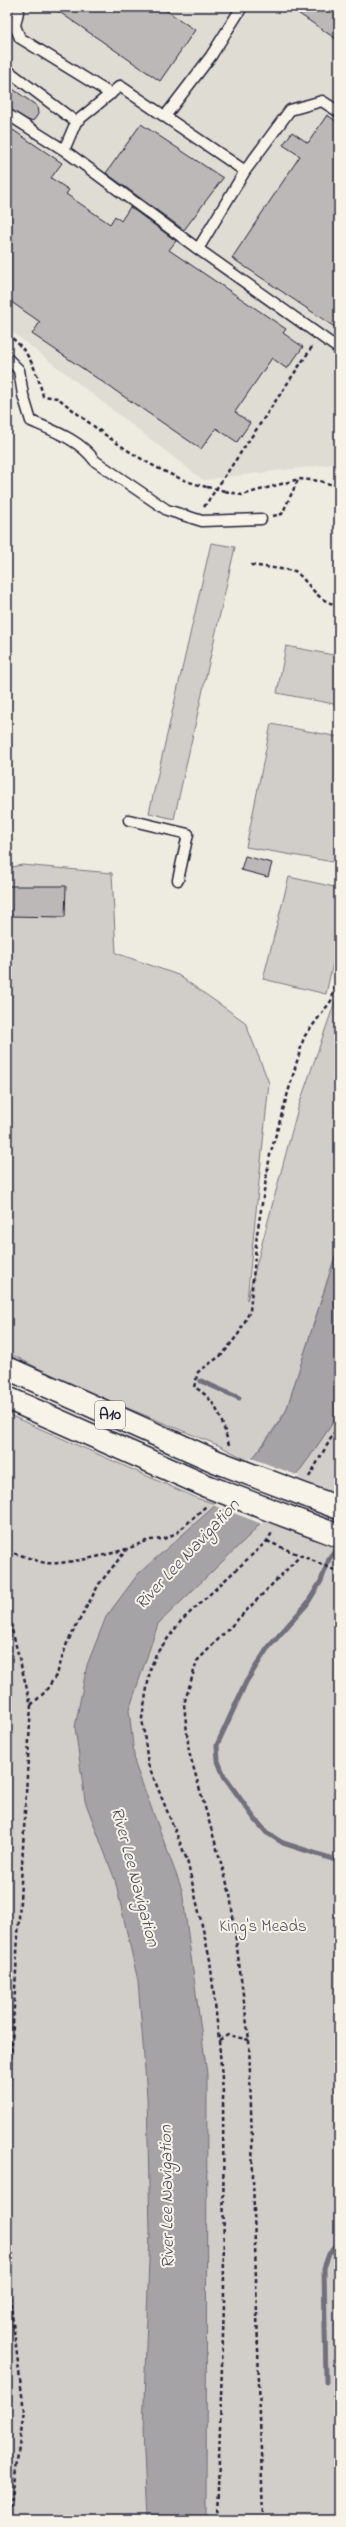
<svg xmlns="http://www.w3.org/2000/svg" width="346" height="2527" viewBox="0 0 346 2527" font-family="'Indie Flower',sans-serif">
	<rect width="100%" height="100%" fill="#eeebe1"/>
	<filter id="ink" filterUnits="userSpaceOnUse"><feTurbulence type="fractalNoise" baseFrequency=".025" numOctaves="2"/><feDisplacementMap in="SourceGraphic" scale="8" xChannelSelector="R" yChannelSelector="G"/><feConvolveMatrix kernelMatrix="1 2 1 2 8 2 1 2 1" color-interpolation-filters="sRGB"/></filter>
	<g filter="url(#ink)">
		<!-- built -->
		<path fill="#dfdcd4" d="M7,7H339V466L333,464L203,480L7,328Z"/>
		<!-- green -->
		<path fill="#d1cdc9" stroke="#7a7882" d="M211,543L235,547L174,819L149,813Z
			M286,646L339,656V705L277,693Z
			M271,724L339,737V863L246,847Z
			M22,865L112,873L116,953L178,975L245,1022L269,1083L247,1300L298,1108L339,990V1244L286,1411L251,1462L220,1446L71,1385L7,1352V868Z
			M289,877L339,888V936L326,994L263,979Z
			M339,1406V2520H7V1414L199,1499L217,1504L284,1493L332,1424Z"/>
		<!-- water -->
		<path fill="#a6a3a6" stroke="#716f7b" d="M339,1244V1406L332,1424L309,1458L254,1531L158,1624L129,1710L135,1764L182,1890L207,2074L206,2520H147L143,2430L150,2231L147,2096L138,1981L115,1880L85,1801L75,1727L87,1665L106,1617L138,1574L217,1504L273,1432L286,1411Z"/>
		<!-- pier -->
		<path fill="#eeebe1" d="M251,1458L299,1476L262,1524L213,1505Z"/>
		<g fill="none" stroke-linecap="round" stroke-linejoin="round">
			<!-- stream -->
			<path stroke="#716f7b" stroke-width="5" d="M201,1381L239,1398
				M339,1546L329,1559L321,1581L307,1604L267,1649L246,1682L217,1745L218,1761L224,1776L254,1818L267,1833L283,1843L339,1861
				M326,2382L324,2268L329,2254L339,2242"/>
		</g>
		<!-- building -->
		<path fill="#bbb8b7" stroke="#22223b" d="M52,7H161L195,30L160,81Z
			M289,7H339V41Z
			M7,85L37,106L38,114L34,120L30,121L7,108Z
			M327,115L339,123V330L232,258L300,156L283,145L292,132L308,143Z
			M7,122L12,125L7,126L62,163L51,178L69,190L66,194L110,224L115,216L121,221L130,207L176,241L169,250L286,329L283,333L303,347L287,369L272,358L235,412L250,423L237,442L216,428L201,449L32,334L40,322L7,299Z
			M141,124L223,178L184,230L106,173Z
			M245,856L272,863L268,877L241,870Z
			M7,886H66L65,917L7,916Z"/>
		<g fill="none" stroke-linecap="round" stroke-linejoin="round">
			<!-- service casing -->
			<g stroke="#22223b" stroke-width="13">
				<path id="service" d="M19,7L15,26L20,38L111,94
					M7,70L76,122
					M120,86L245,171L198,249L64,150L76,122Z
					M7,114L64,150
					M166,115L211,56L242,7
					M245,171L290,110L322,101L339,112
					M198,249L339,349
					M7,358L19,370L23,395L31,421C54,431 80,440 95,461L167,510L202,521L261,519
					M129,820L188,834L178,880"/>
			</g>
			<!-- trunk casing -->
			<g stroke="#22223b" stroke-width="25">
				<path id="trunk" d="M7,1368L215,1461
					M7,1398L204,1485"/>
			</g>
			<!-- path -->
			<path stroke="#22223b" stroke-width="2.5" stroke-dasharray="4 3" stroke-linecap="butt" d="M7,334C29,350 37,371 43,396L58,398C100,432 154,475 207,487
				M7,412L10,400
				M225,491L242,495L299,479L320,481L339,487
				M204,507L312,347
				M273,516L282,514L298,480
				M251,565L295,571C311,584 316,602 339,605
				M229,1445C222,1421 217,1399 194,1387L198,1372L223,1354L239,1333L250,1311L257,1234L270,1155L304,1037L331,1001L339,972
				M309,1477L339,1424
				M267,1541L339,1572
				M7,1553C21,1553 33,1561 46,1563C63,1565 109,1555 126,1549
				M7,1610L31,1705L7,2131
				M31,1705L45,1692L57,1674L67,1643L99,1584L127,1549L149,1540L164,1539L178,1532L206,1506
				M219,2040L228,2035L249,2040
				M7,2275L24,2411L11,2504L7,2518
				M217,2520L224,2304L223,2092L219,2040L210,1960L187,1860L148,1764L142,1718L150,1670L156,1654L181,1621L267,1541L273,1531
				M263,2520L249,2040L230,1894L189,1752L184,1704L197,1661L301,1555"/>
			<!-- service -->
			<use href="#service" stroke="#f7f3e8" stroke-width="10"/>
			<!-- trunk -->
			<use href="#trunk" stroke="#f7f3e8" stroke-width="22"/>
			<!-- trunk-bridge casing -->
			<g stroke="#22223b" stroke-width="25" stroke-linecap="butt">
				<path id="trunk-bridge" d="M215,1461L339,1508
					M204,1485L339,1536"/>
			</g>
			<!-- path-bridge -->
			<path stroke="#22223b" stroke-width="2.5" stroke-dasharray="4 3" stroke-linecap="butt" d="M207,487L225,491"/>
			<!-- trunk-bridge -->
			<use href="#trunk-bridge" stroke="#f7f3e8" stroke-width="22"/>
		</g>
	</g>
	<g text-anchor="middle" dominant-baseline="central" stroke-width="4" stroke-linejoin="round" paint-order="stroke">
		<!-- shield labels -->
		<rect fill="#f7f3e8" stroke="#62616f" stroke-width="1" x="95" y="1401" width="30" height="28" rx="3"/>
		<g font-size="16" font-weight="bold" fill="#22223b">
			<text x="110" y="1415">A10</text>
		</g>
		<!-- park labels -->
		<g font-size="17" fill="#575566" stroke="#f7f3e8">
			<text x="263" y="1926">King's Meads</text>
		</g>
		<!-- water labels -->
		<g font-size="18" font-style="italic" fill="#504f60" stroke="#f7f3e8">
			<text transform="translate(188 1555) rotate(-47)">River Lee Navigation</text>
			<text transform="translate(134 1877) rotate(75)">River Lee Navigation</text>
			<text transform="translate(168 2197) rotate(-91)">River Lee Navigation</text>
		</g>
	</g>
	<!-- margin -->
	<rect width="346" height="2527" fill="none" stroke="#f7f3e8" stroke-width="24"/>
	<rect x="12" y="12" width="322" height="2503" fill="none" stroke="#22223b" stroke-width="1.5" filter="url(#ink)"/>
</svg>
